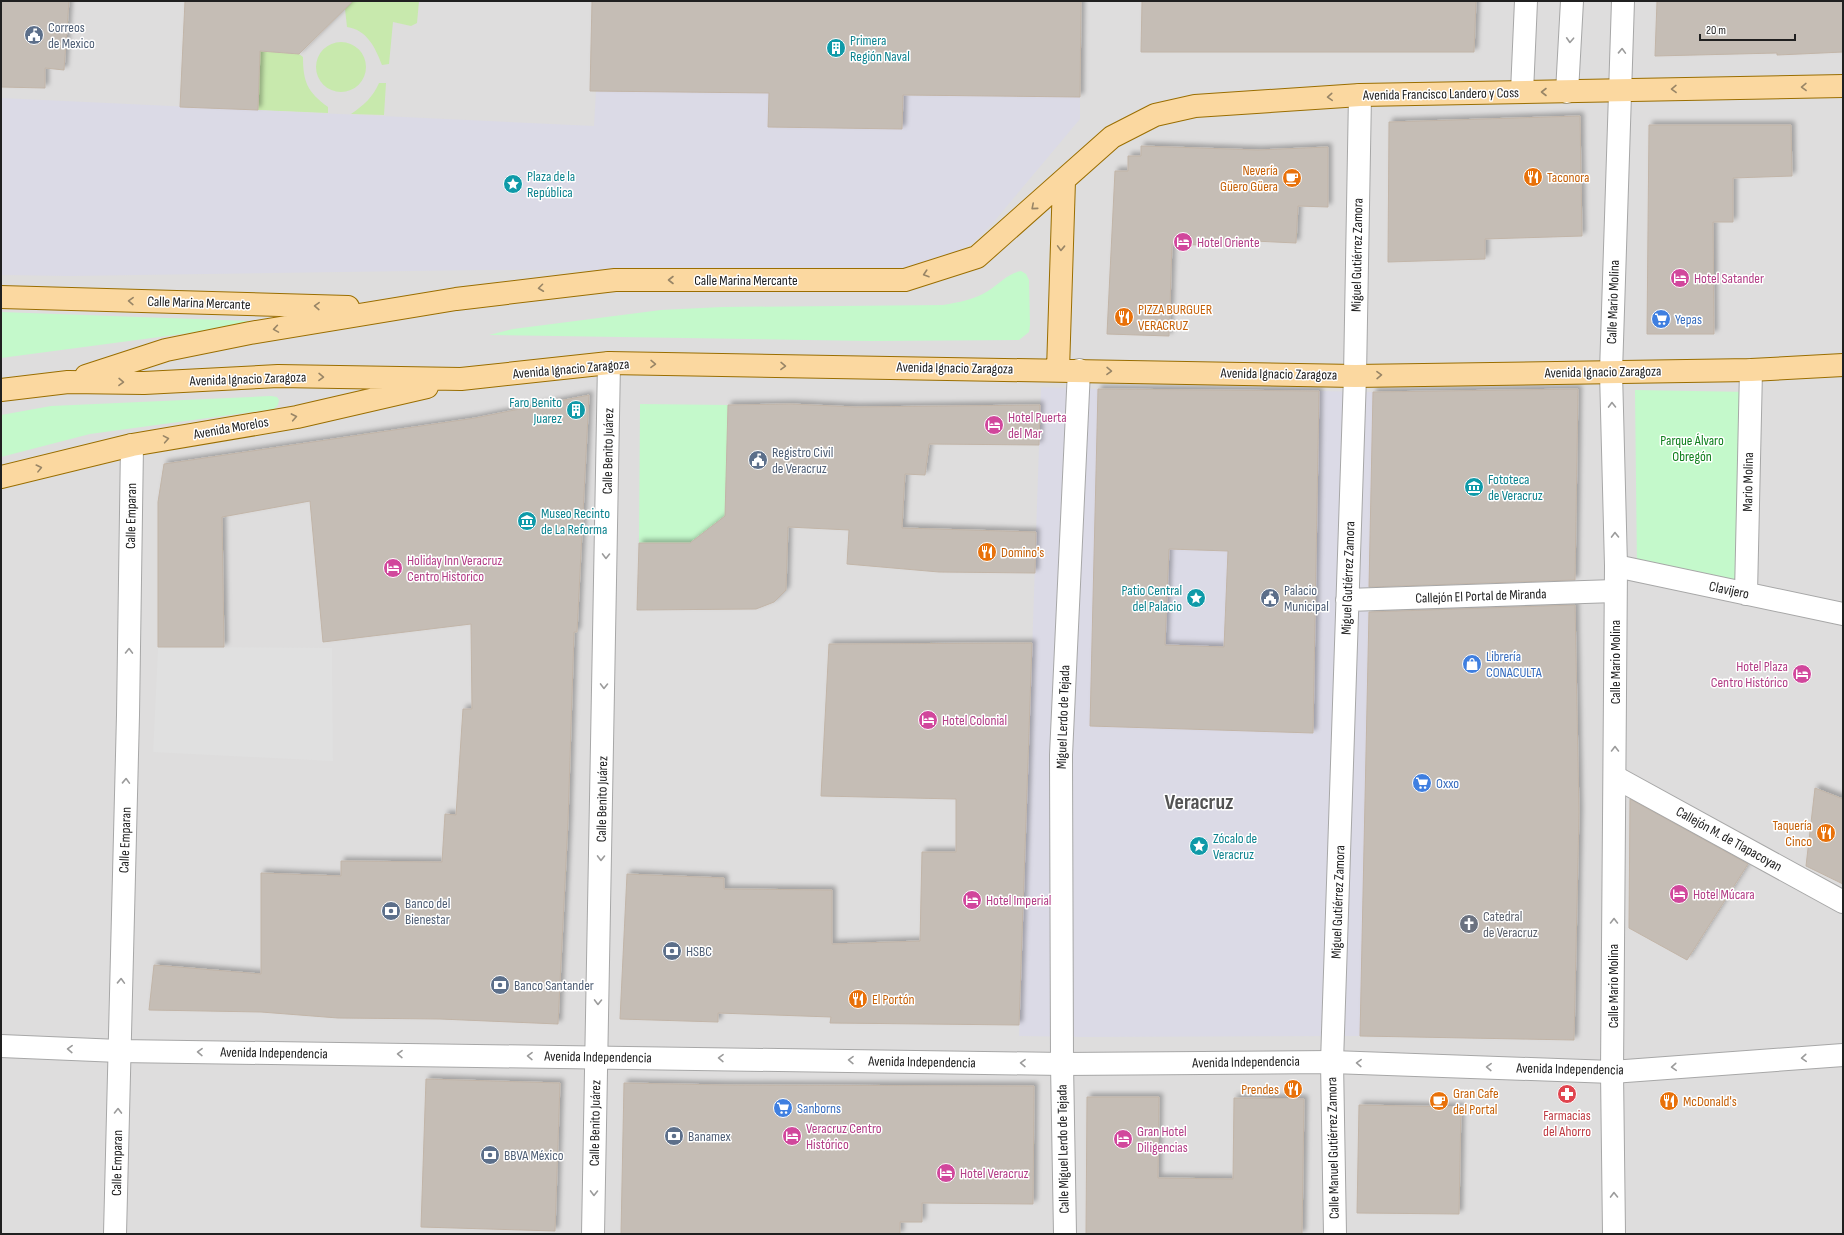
<svg xmlns="http://www.w3.org/2000/svg" width="1844" height="1235" viewBox="0 0 1844 1235" font-family="'Sofia Sans Condensed',sans-serif">
	<defs>
		<filter id="shadow"><feDropShadow dx="3.5" dy="-3.5" stdDeviation="2" flood-color="#0004"/></filter>
	</defs>
	<rect width="100%" height="100%" fill="#f0ede6"/>
	<!-- residential -->
	<path fill="#dedddd" d="M1,1H1843V1234H1Z"/>
	<!-- grass -->
	<path fill="#c8e9ad" d="M353,1H419L417,23L411,26L393,22L389,64L382,65C375,47 367,30 347,27L345,9Z
		M316 67a25 25 0 1 1 50 0a25 25 0 1 1-50 0Z
		M260,51L299,54L303,57C303,81 307,92 328,107V113L258,110Z
		M379,83H386L384,115L351,114C364,105 373,97 379,83Z"/>
	<!-- park -->
	<path fill="#c4f9cb" d="M1021,271L1026,274L1029,280L1030,325L1029,332L1019,340L871,341L489,335L513,329L661,310L722,307L943,305C959,302 974,300 988,291C999,284 1008,273 1021,271Z
		M1,312L251,321L250,325L1,358Z
		M1635,390L1750,392L1746,594L1637,570Z
		M271,396L277,397L279,400L278,405L274,409L90,434L1,457V415L51,406Z
		M640,404L728,405L725,516L690,543H639Z"/>
	<!-- parking -->
	<path fill="#e0e0e0" d="M158,647L332,648L333,761L153,752Z"/>
	<!-- plaza -->
	<path fill="#dbdae6" d="M596,91L769,93L768,126L903,95L1080,97V119L992,224L973,243L934,263L905,271L481,270L70,276L1,275V98L594,126Z
		M1041,387L1098,389L1090,726L1312,733L1319,391L1373,392L1360,1036L1084,1037L1019,1036Z
		M1169,549L1228,551L1224,647L1165,645Z"/>
	<!-- building -->
	<path fill="#c5bdb5" stroke="#c2b5a8" fill-rule="evenodd" filter="url(#shadow)" d="M1,1H69L64,70L45,68V88L1,87Z
		M185,1H353L299,54L260,51L258,110L180,107Z
		M592,1H1081L1080,97L903,95L902,129L768,127L769,93L590,91Z
		M1142,1H1476L1474,52H1141Z
		M1657,1H1843V52L1800,54L1777,55V53L1655,56Z
		M1580,116L1582,236L1485,239V259L1388,262L1389,122Z
		M1649,125H1791L1792,176L1733,178V222H1713L1714,334H1647Z
		M1141,146L1258,150L1328,147V207L1298,206L1296,243L1254,241V247L1172,244L1169,336L1107,334L1115,171H1128V156H1141Z
		M1098,389L1319,391L1313,733L1090,726ZM1169,549L1228,551L1224,647L1165,645Z
		M1578,389L1575,580L1369,587L1373,392Z
		M589,395L577,632H574L568,821L558,1024L440,1019L338,1018L261,1012L149,1010L154,965L261,974V873L341,876V861L442,862L445,814L456,815L463,709H472L471,624L323,642L310,501L222,517L224,647H158V502L164,464L475,418Z
		M791,404L855,407L1040,405L1039,445L929,444L925,475L905,474L902,528L1036,532L1035,573L939,572L847,564L849,530L788,527L786,590L774,602L756,609L637,610L639,543H690L725,516L728,405Z
		M1575,605L1579,812L1574,1040L1360,1036L1369,612Z
		M1032,643L1019,1025L830,1023L831,1017L718,1013V1022L620,1019L627,874L724,878V889L832,890V944L920,941L922,852H956V799L821,796L829,644Z
		M1815,788L1843,799V884L1806,866Z
		M1630,799L1748,864L1687,960L1629,928Z
		M426,1079L560,1083L555,1231L421,1227Z
		M624,1083L725,1085L1034,1086L1033,1204L922,1203V1222H900V1234H621Z
		M1087,1097H1159L1158,1178L1233,1179L1234,1098L1304,1099L1302,1234H1086Z
		M1359,1105L1461,1107L1459,1214L1357,1213Z"/>
	<g fill="none" stroke-linecap="round" stroke-linejoin="round">
		<!-- pedestrian casing -->
		<g stroke="#a7a7a7" stroke-width="24">
			<path id="pedestrian" d="M1522,92L1526,1
				M1616,566L1843,614
				M1746,594L1751,370
				M1347,600L1615,591
				M1615,777L1843,902
				M1332,1062L1355,376L1360,95
				M1062,1064L1061,755L1079,370"/>
		</g>
		<!-- minor casing -->
		<g stroke="#a7a7a7" stroke-width="24">
			<path id="minor" d="M1567,92L1572,1
				M1332,1062L1335,1234
				M1062,1064L1065,1234
				M115,1234L128,715L132,445
				M593,1234L609,363
				M1614,1234L1612,1072L1616,566L1611,372L1623,1"/>
		</g>
		<!-- tertiary casing -->
		<g stroke="#a7a7a7" stroke-width="24">
			<path id="tertiary" d="M1,1046L119,1051L1062,1064L1332,1062L1612,1072L1843,1055"/>
		</g>
		<!-- primary casing -->
		<g stroke="#9a6e01" stroke-width="24">
			<path id="primary" d="M1,297L348,307
				M1058,370L1064,181
				M86,376L166,350L250,333L456,299L615,280H905L977,257L1112,137L1155,115L1195,106L1360,95L1843,86
				M1,390L68,382L144,383L278,376L461,379L609,363L1355,376L1751,370L1843,365
				M1,477L132,445L297,417L427,387"/>
		</g>
		<!-- pedestrian -->
		<use href="#pedestrian" stroke="#fff" stroke-width="22"/>
		<!-- minor -->
		<use href="#minor" stroke="#fff" stroke-width="22"/>
		<!-- tertiary -->
		<use href="#tertiary" stroke="#fff" stroke-width="22"/>
		<!-- primary -->
		<use href="#primary" stroke="#fbd8a0" stroke-width="22"/>
	</g>
	<!-- one-way arrows -->
	<defs><path id="oneway-chevron" d="M-2-3.5L2.5 0L-2 3.5" fill="none" stroke-width="1.6" stroke-linecap="round" stroke-linejoin="round"/></defs>
	<g stroke="#9b9b9b">
		<use href="#oneway-chevron" transform="translate(1570 40) rotate(93)"/>
		<use href="#oneway-chevron" transform="translate(1622 51) rotate(-88)"/>
		<use href="#oneway-chevron" transform="translate(1612 405) rotate(-91)"/>
		<use href="#oneway-chevron" transform="translate(1615 535) rotate(-91)"/>
		<use href="#oneway-chevron" transform="translate(606 556) rotate(91)"/>
		<use href="#oneway-chevron" transform="translate(129 651) rotate(-89)"/>
		<use href="#oneway-chevron" transform="translate(604 686) rotate(91)"/>
		<use href="#oneway-chevron" transform="translate(1615 749) rotate(-90)"/>
		<use href="#oneway-chevron" transform="translate(126 781) rotate(-88)"/>
		<use href="#oneway-chevron" transform="translate(601 858) rotate(91)"/>
		<use href="#oneway-chevron" transform="translate(1614 921) rotate(-90)"/>
		<use href="#oneway-chevron" transform="translate(121 981) rotate(-88)"/>
		<use href="#oneway-chevron" transform="translate(598 1002) rotate(91)"/>
		<use href="#oneway-chevron" transform="translate(70 1049) rotate(-178)"/>
		<use href="#oneway-chevron" transform="translate(200 1052) rotate(-179)"/>
		<use href="#oneway-chevron" transform="translate(400 1054) rotate(-179)"/>
		<use href="#oneway-chevron" transform="translate(530 1056) rotate(-179)"/>
		<use href="#oneway-chevron" transform="translate(721 1058) rotate(-179)"/>
		<use href="#oneway-chevron" transform="translate(1804 1058) rotate(176)"/>
		<use href="#oneway-chevron" transform="translate(851 1060) rotate(-179)"/>
		<use href="#oneway-chevron" transform="translate(1023 1063) rotate(-179)"/>
		<use href="#oneway-chevron" transform="translate(1359 1063) rotate(-178)"/>
		<use href="#oneway-chevron" transform="translate(1489 1067) rotate(-178)"/>
		<use href="#oneway-chevron" transform="translate(1674 1067) rotate(176)"/>
		<use href="#oneway-chevron" transform="translate(118 1111) rotate(-89)"/>
		<use href="#oneway-chevron" transform="translate(594 1193) rotate(91)"/>
		<use href="#oneway-chevron" transform="translate(1614 1195) rotate(-91)"/>
	</g>
	<g stroke="#988566">
		<use href="#oneway-chevron" transform="translate(1804 87) rotate(179)"/>
		<use href="#oneway-chevron" transform="translate(1674 89) rotate(179)"/>
		<use href="#oneway-chevron" transform="translate(1544 92) rotate(180)"/>
		<use href="#oneway-chevron" transform="translate(1330 97) rotate(176)"/>
		<use href="#oneway-chevron" transform="translate(1034 207) rotate(139)"/>
		<use href="#oneway-chevron" transform="translate(1061 248) rotate(92)"/>
		<use href="#oneway-chevron" transform="translate(926 274) rotate(162)"/>
		<use href="#oneway-chevron" transform="translate(671 280) rotate(-180)"/>
		<use href="#oneway-chevron" transform="translate(541 288) rotate(173)"/>
		<use href="#oneway-chevron" transform="translate(131 301) rotate(-178)"/>
		<use href="#oneway-chevron" transform="translate(317 306) rotate(-178)"/>
		<use href="#oneway-chevron" transform="translate(276 329) rotate(171)"/>
		<use href="#oneway-chevron" transform="translate(653 364) rotate(1)"/>
		<use href="#oneway-chevron" transform="translate(783 366) rotate(1)"/>
		<use href="#oneway-chevron" transform="translate(1109 371) rotate(1)"/>
		<use href="#oneway-chevron" transform="translate(1379 375) rotate(-1)"/>
		<use href="#oneway-chevron" transform="translate(321 377) rotate(1)"/>
		<use href="#oneway-chevron" transform="translate(121 382) rotate(1)"/>
		<use href="#oneway-chevron" transform="translate(294 417) rotate(-11)"/>
		<use href="#oneway-chevron" transform="translate(166 439) rotate(-10)"/>
		<use href="#oneway-chevron" transform="translate(39 468) rotate(-14)"/>
	</g>
	<!-- icons -->
	<defs>
		<g id="civic-disc" transform="scale(1)"><circle r="9.5" fill="#5c6f8a" stroke="#fff"/><path d="M-.6-6.5H3V-4.5H.6V-3L4-1V1h2V6H-6V1h2V-1L-.6-3ZM-1.2 2.5V6h2.4V2.5Z" fill="#fff"/></g>
		<g id="building-disc" transform="scale(1)"><circle r="9.5" fill="#0f9aa8" stroke="#fff"/><path d="M-4-6H4V6H1V3H-1V6H-4ZM-2.5-4.3h1.7v1.8h-1.7ZM.8-4.3h1.7v1.8H.8ZM-2.5-1h1.7V.8h-1.7ZM.8-1h1.7V.8H.8Z" fill="#fff"/></g>
		<g id="restaurant-disc" transform="scale(1)"><circle r="9.5" fill="#e8710a" stroke="#fff"/><path d="M-5-6h1v4h1v-4h1v4h1v-4h1v5L-1.5 .5V6h-2V.5L-5-1ZM5-6V6H3V1.5H1.5Q1.5-4 5-6Z" fill="#fff"/></g>
		<g id="cafe-disc" transform="scale(1)"><circle r="9.5" fill="#e8710a" stroke="#fff"/><path d="M-5.5-4.5H6V0H3Q3 3.5 0 3.5H-2.5Q-5.5 3.5-5.5 0ZM3-3.2v2h1.7v-2ZM-6 4.5H4V6H-6Z" fill="#fff"/></g>
		<g id="sight-disc" transform="scale(1)"><circle r="9.5" fill="#0f9aa8" stroke="#fff"/><path d="M0-6L1.8-2.2L6-1.7L2.9 1.2L3.7 5.4L0 3.3L-3.7 5.4L-2.9 1.2L-6-1.7L-1.8-2.2Z" fill="#fff"/></g>
		<g id="hotel-disc" transform="scale(1)"><circle r="9.5" fill="#d1479c" stroke="#fff"/><path d="M-6-4.5h1.5V1H6V5H4.5V3h-9V5H-6ZM-4 0a1.8 1.8 0 1 1 3.6 0ZM.5 0V-2.5h3Q6-2.5 6 0Z" fill="#fff"/></g>
		<g id="supermarket-disc" transform="scale(1)"><circle r="9.5" fill="#3f7fe0" stroke="#fff"/><path d="M-6-5.5h2.5l.6 2H6L4.5 2H-2.5L-4.4-4H-6ZM-1.5 3.2a1.3 1.3 0 1 0 .1 0ZM3 3.2a1.3 1.3 0 1 0 .1 0Z" fill="#fff"/></g>
		<g id="museum-disc" transform="scale(1)"><circle r="9.5" fill="#0f9aa8" stroke="#fff"/><path d="M0-6L6-3V-2H-6V-3ZM-5-1h2V3h-2ZM-1-1h2V3h-2ZM3-1h2V3H3ZM-6 4H6V6H-6Z" fill="#fff"/></g>
		<g id="shop-disc" transform="scale(1)"><circle r="9.5" fill="#3f7fe0" stroke="#fff"/><path d="M-5-2.5h2.3a2.7 3.5 0 0 1 5.4 0H5L5.5 6h-11ZM-1.5-2.5h3a1.5 2.3 0 0 0-3 0Z" fill="#fff"/></g>
		<g id="bank-disc" transform="scale(1)"><circle r="9.5" fill="#5c6f8a" stroke="#fff"/><path d="M-6-4H6V4H-6ZM0-2.3a2.3 2.3 0 1 0 0 4.6a2.3 2.3 0 1 0 0-4.6Z" fill="#fff"/></g>
		<g id="church-disc" transform="scale(1)"><circle r="9.5" fill="#6b7280" stroke="#fff"/><path d="M-1.2-6h2.4v3.5h3.3v2.4h-3.3V6h-2.4V-.1h-3.3v-2.4h3.3Z" fill="#fff"/></g>
		<g id="pharmacy-disc" transform="scale(1)"><circle r="9.5" fill="#e0444e" stroke="#fff"/><path d="M-2-6h4v4h4v4h-4v4h-4v-4h-4v-4h4Z" fill="#fff"/></g>
	</defs>
	<g fill-rule="evenodd">
		<use href="#civic-disc" x="34" y="35"/>
		<use href="#building-disc" x="836" y="48"/>
		<use href="#restaurant-disc" x="1533" y="177"/>
		<use href="#cafe-disc" x="1292" y="178"/>
		<use href="#sight-disc" x="513" y="184"/>
		<use href="#hotel-disc" x="1183" y="242"/>
		<use href="#hotel-disc" x="1680" y="278"/>
		<use href="#restaurant-disc" x="1124" y="317"/>
		<use href="#supermarket-disc" x="1661" y="319"/>
		<use href="#building-disc" x="576" y="410"/>
		<use href="#hotel-disc" x="994" y="425"/>
		<use href="#civic-disc" x="758" y="460"/>
		<use href="#museum-disc" x="1474" y="487"/>
		<use href="#museum-disc" x="527" y="521"/>
		<use href="#restaurant-disc" x="987" y="552"/>
		<use href="#hotel-disc" x="393" y="568"/>
		<use href="#sight-disc" x="1196" y="598"/>
		<use href="#civic-disc" x="1270" y="598"/>
		<use href="#shop-disc" x="1472" y="664"/>
		<use href="#hotel-disc" x="1802" y="674"/>
		<use href="#hotel-disc" x="928" y="720"/>
		<use href="#supermarket-disc" x="1422" y="783"/>
		<use href="#restaurant-disc" x="1826" y="833"/>
		<use href="#sight-disc" x="1199" y="846"/>
		<use href="#hotel-disc" x="1679" y="894"/>
		<use href="#hotel-disc" x="972" y="900"/>
		<use href="#bank-disc" x="391" y="911"/>
		<use href="#church-disc" x="1469" y="924"/>
		<use href="#bank-disc" x="672" y="951"/>
		<use href="#bank-disc" x="500" y="985"/>
		<use href="#restaurant-disc" x="858" y="999"/>
		<use href="#restaurant-disc" x="1293" y="1089"/>
		<use href="#pharmacy-disc" x="1567" y="1094"/>
		<use href="#cafe-disc" x="1439" y="1101"/>
		<use href="#restaurant-disc" x="1669" y="1101"/>
		<use href="#supermarket-disc" x="783" y="1108"/>
		<use href="#bank-disc" x="674" y="1136"/>
		<use href="#hotel-disc" x="792" y="1136"/>
		<use href="#hotel-disc" x="1123" y="1139"/>
		<use href="#bank-disc" x="490" y="1155"/>
		<use href="#hotel-disc" x="946" y="1173"/>
	</g>
	<g text-anchor="middle" dominant-baseline="central" stroke-width="3" stroke-linejoin="round" paint-order="stroke">
		<!-- service labels -->
		<g font-size="14" fill="#4e5e75" stroke="#fff" text-anchor="start">
			<text x="48" y="27">Correos<tspan x="48" dy="16">de Mexico</tspan></text>
			<text x="772" y="452">Registro Civil<tspan x="772" dy="16">de Veracruz</tspan></text>
			<text x="1284" y="590">Palacio<tspan x="1284" dy="16">Municipal</tspan></text>
			<text x="405" y="903">Banco del<tspan x="405" dy="16">Bienestar</tspan></text>
			<text x="686" y="951">HSBC</text>
			<text x="514" y="985">Banco Santander</text>
			<text x="688" y="1136">Banamex</text>
			<text x="504" y="1155">BBVA México</text>
		</g>
		<!-- culture labels -->
		<g font-size="14" fill="#0d838f" stroke="#fff" text-anchor="start">
			<text x="850" y="40">Primera<tspan x="850" dy="16">Región Naval</tspan></text>
			<text x="527" y="176">Plaza de la<tspan x="527" dy="16">República</tspan></text>
			<text x="562" y="402" text-anchor="end">Faro Benito<tspan x="562" dy="16">Juarez</tspan></text>
			<text x="1488" y="479">Fototeca<tspan x="1488" dy="16">de Veracruz</tspan></text>
			<text x="541" y="513">Museo Recinto<tspan x="541" dy="16">de La Reforma</tspan></text>
			<text x="1182" y="590" text-anchor="end">Patio Central<tspan x="1182" dy="16">del Palacio</tspan></text>
			<text x="1213" y="838">Zócalo de<tspan x="1213" dy="16">Veracruz</tspan></text>
		</g>
		<!-- street labels -->
		<g font-size="14" fill="#202020" stroke="#fff">
			<text transform="translate(1441 94) rotate(-1)">Avenida Francisco Landero y Coss</text>
			<text transform="translate(1357 255) rotate(-89)">Miguel Gutiérrez Zamora</text>
			<text x="746" y="280">Calle Marina Mercante</text>
			<text transform="translate(1613 302) rotate(-88)">Calle Mario Molina</text>
			<text transform="translate(199 303) rotate(2)">Calle Marina Mercante</text>
			<text transform="translate(955 368) rotate(1)">Avenida Ignacio Zaragoza</text>
			<text transform="translate(571 369) rotate(-5)">Avenida Ignacio Zaragoza</text>
			<text transform="translate(1603 372) rotate(-1)">Avenida Ignacio Zaragoza</text>
			<text transform="translate(1279 374) rotate(1)">Avenida Ignacio Zaragoza</text>
			<text transform="translate(248 379) rotate(-2)">Avenida Ignacio Zaragoza</text>
			<text transform="translate(231 428) rotate(-10)">Avenida Morelos</text>
			<text transform="translate(608 451) rotate(-89)">Calle Benito Juárez</text>
			<text transform="translate(1748 482) rotate(-89)">Mario Molina</text>
			<text transform="translate(131 516) rotate(-89)">Calle Emparan</text>
			<text transform="translate(1348 578) rotate(-88)">Miguel Gutiérrez Zamora</text>
			<text transform="translate(1729 590) rotate(12)">Clavijero</text>
			<text transform="translate(1481 596) rotate(-2)">Callejón El Portal de Miranda</text>
			<text transform="translate(1615 662) rotate(-90)">Calle Mario Molina</text>
			<text transform="translate(1063 717) rotate(-88)">Miguel Lerdo de Tejada</text>
			<text transform="translate(602 799) rotate(-89)">Calle Benito Juárez</text>
			<text transform="translate(1729 839) rotate(29)">Callejón M. de Tlapacoyan</text>
			<text transform="translate(125 840) rotate(-88)">Calle Emparan</text>
			<text transform="translate(1338 902) rotate(-88)">Miguel Gutiérrez Zamora</text>
			<text transform="translate(1613 986) rotate(-90)">Calle Mario Molina</text>
			<text transform="translate(274 1053) rotate(1)">Avenida Independencia</text>
			<text transform="translate(598 1057) rotate(1)">Avenida Independencia</text>
			<text transform="translate(922 1062) rotate(1)">Avenida Independencia</text>
			<text transform="translate(1246 1062) rotate(-1)">Avenida Independencia</text>
			<text transform="translate(1570 1069) rotate(1)">Avenida Independencia</text>
			<text transform="translate(595 1123) rotate(-89)">Calle Benito Juárez</text>
			<text transform="translate(1333 1148) rotate(-91)">Calle Manuel Gutiérrez Zamora</text>
			<text transform="translate(1063 1149) rotate(-91)">Calle Miguel Lerdo de Tejada</text>
			<text transform="translate(117 1163) rotate(-89)">Calle Emparan</text>
		</g>
		<!-- food labels -->
		<g font-size="14" fill="#c56008" stroke="#fff" text-anchor="start">
			<text x="1278" y="170" text-anchor="end">Nevería<tspan x="1278" dy="16">Güero Güera</tspan></text>
			<text x="1547" y="177">Taconora</text>
			<text x="1138" y="309">PIZZA BURGUER<tspan x="1138" dy="16">VERACRUZ</tspan></text>
			<text x="1001" y="552">Domino's</text>
			<text x="1812" y="825" text-anchor="end">Taquería<tspan x="1812" dy="16">Cinco</tspan></text>
			<text x="872" y="999">El Portón</text>
			<text x="1279" y="1089" text-anchor="end">Prendes</text>
			<text x="1453" y="1093">Gran Cafe<tspan x="1453" dy="16">del Portal</tspan></text>
			<text x="1683" y="1101">McDonald's</text>
		</g>
		<!-- hotel labels -->
		<g font-size="14" fill="#b23c85" stroke="#fff" text-anchor="start">
			<text x="1197" y="242">Hotel Oriente</text>
			<text x="1694" y="278">Hotel Satander</text>
			<text x="1008" y="417">Hotel Puerta<tspan x="1008" dy="16">del Mar</tspan></text>
			<text x="407" y="560">Holiday Inn Veracruz<tspan x="407" dy="16">Centro Historico</tspan></text>
			<text x="1788" y="666" text-anchor="end">Hotel Plaza<tspan x="1788" dy="16">Centro Histórico</tspan></text>
			<text x="942" y="720">Hotel Colonial</text>
			<text x="1693" y="894">Hotel Múcara</text>
			<text x="986" y="900">Hotel Imperial</text>
			<text x="806" y="1128">Veracruz Centro<tspan x="806" dy="16">Histórico</tspan></text>
			<text x="1137" y="1131">Gran Hotel<tspan x="1137" dy="16">Diligencias</tspan></text>
			<text x="960" y="1173">Hotel Veracruz</text>
		</g>
		<!-- shop labels -->
		<g font-size="14" fill="#366cbe" stroke="#fff" text-anchor="start">
			<text x="1675" y="319">Yepas</text>
			<text x="1486" y="656">Librería<tspan x="1486" dy="16">CONACULTA</tspan></text>
			<text x="1436" y="783">Oxxo</text>
			<text x="797" y="1108">Sanborns</text>
		</g>
		<!-- park labels -->
		<g font-size="14" fill="#0d7e1b" stroke="#fff">
			<text x="1692" y="440">Parque Álvaro<tspan x="1692" dy="16">Obregón</tspan></text>
		</g>
		<!-- worship labels -->
		<g font-size="14" fill="#5b616d" stroke="#fff" text-anchor="start">
			<text x="1483" y="916">Catedral<tspan x="1483" dy="16">de Veracruz</tspan></text>
		</g>
		<!-- health labels -->
		<g font-size="14" fill="#be3a42" stroke="#fff">
			<text x="1567" y="1115">Farmacias<tspan x="1567" dy="16">del Ahorro</tspan></text>
		</g>
		<!-- town labels -->
		<g font-size="22" font-weight="bold" fill="#535353" stroke="#fff">
			<text x="1199" y="802">Veracruz</text>
		</g>
	</g>
	<!-- border -->
	<rect width="1844" height="1235" fill="none" stroke="#202020" stroke-width="4"/>
	<!-- scale -->
	<path d="M1700 34v6h95v-6" fill="none" stroke="#202020" stroke-width="2"/>
	<text x="1706" y="34" font-size="12" fill="#202020" stroke="#ffffff" stroke-width="3" paint-order="stroke">20 m</text>
</svg>
